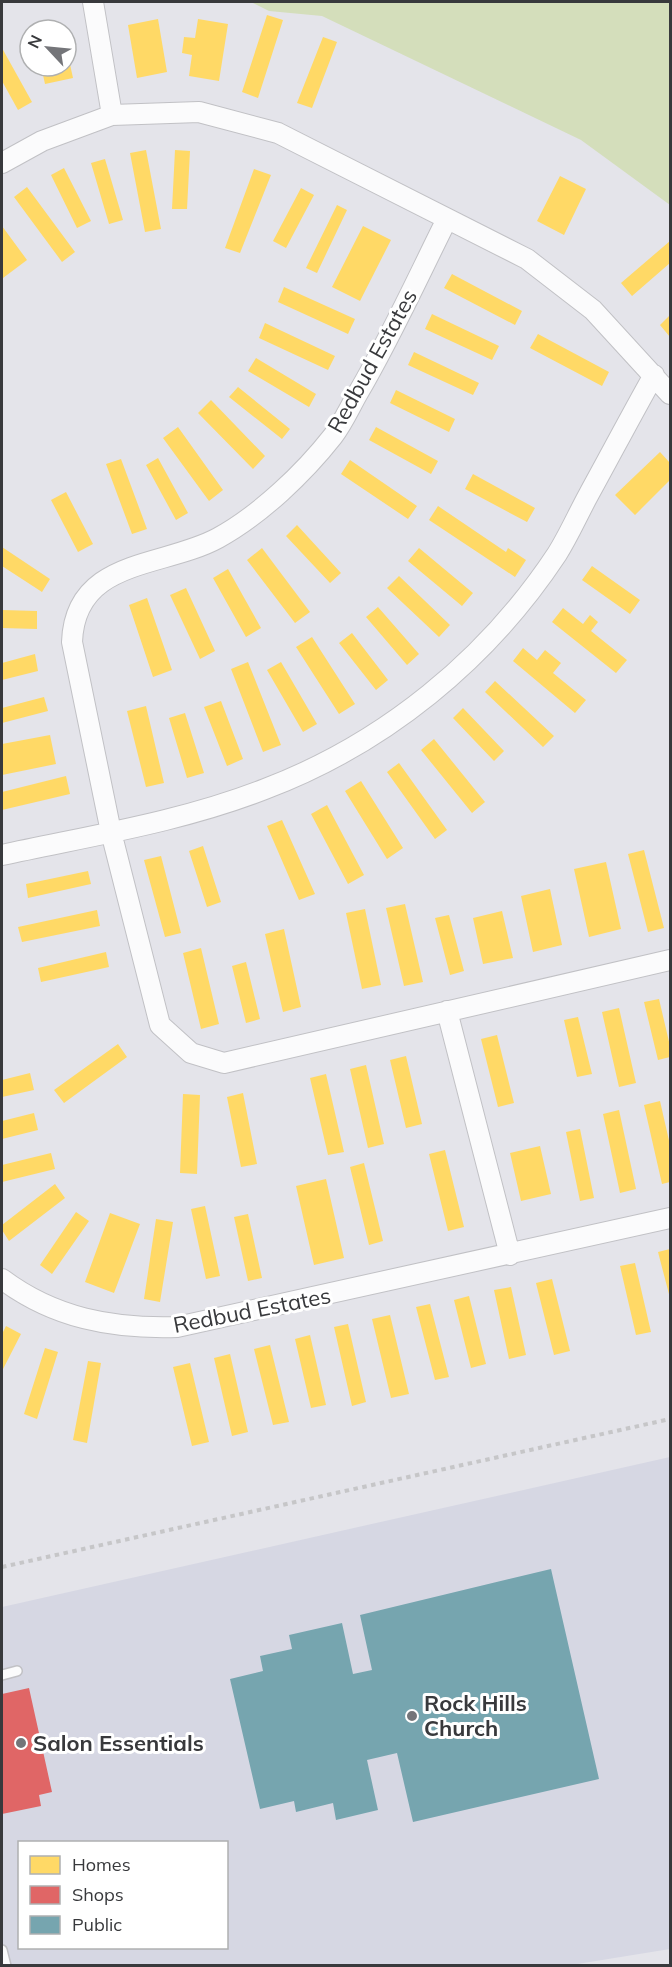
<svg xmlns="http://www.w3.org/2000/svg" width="672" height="1967" viewBox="0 0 672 1967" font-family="Mulish,sans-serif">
	<rect width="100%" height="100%" fill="#e4e4ea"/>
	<!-- built -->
	<path fill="#d6d7e3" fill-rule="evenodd" d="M670,1457V1949L565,1966L2,1965V1607ZM20,1842H226V1948H20Z"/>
	<!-- green -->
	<path fill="#d4debb" d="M251,2H670V205L581,140L322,16L269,11Z"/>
	<!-- homes -->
	<path fill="#ffd966" d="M267,15L283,20L258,98L242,92Z
		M158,19L167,72L137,78L128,25Z
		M198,19L228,24L219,81L189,76L192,55L182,53L184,37L195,38Z
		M63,24L64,30H37L36,29Z
		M323,37L337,42L312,108L297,103Z
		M66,46L73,78L45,84L41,66H66Z
		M2,48L32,102L18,110L2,81Z
		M146,150L161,229L145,232L130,153Z
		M175,150L190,151L187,209H172Z
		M105,159L123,220L109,224L91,163Z
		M64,168L91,221L77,228L51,175Z
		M254,169L271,175L240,253L225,248Z
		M560,176L586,189L564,235L537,221Z
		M27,187L75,252L62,262L14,197Z
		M301,188L314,195L286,248L273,241Z
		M337,205L347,210L317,273L306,268Z
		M2,226L27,260L3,278L2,277Z
		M363,226L391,240L360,301L332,287Z
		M670,241V263L632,296L621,283Z
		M452,274L522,311L515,325L444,288Z
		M284,287L355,319L348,334L278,302Z
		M432,314L499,346L492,360L425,329Z
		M670,315V337L660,325Z
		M265,323L335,356L328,370L259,338Z
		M538,334L609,372L602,386L530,348Z
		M414,352L479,383L473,395L408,365Z
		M256,358L316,394L309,407L248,371Z
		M238,387L290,429L282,439L229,397Z
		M396,390L455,419L449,432L390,403Z
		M211,400L265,456L253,469L198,413Z
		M178,427L223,490L209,501L163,438Z
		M376,427L438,461L431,474L369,440Z
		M660,452L670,463V480L635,515L615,495Z
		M158,458L188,513L176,520L146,465Z
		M121,459L147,529L132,534L106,464Z
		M350,460L417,506L408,519L341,474Z
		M473,474L535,508L527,522L465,489Z
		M66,492L93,544L78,552L51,500Z
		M438,506L506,552L508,548L526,560L515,577L429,520Z
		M297,525L341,573L330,583L286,536Z
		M2,547L50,579L42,592L2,566Z
		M262,548L310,612L295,623L247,560Z
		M419,548L473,593L462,606L408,561Z
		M592,566L640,600L630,614L582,580Z
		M228,569L261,628L246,637L213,578Z
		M399,576L450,625L439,637L387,588Z
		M186,588L215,651L200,659L170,595Z
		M147,598L172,670L153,677L129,605Z
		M378,607L419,654L407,665L366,617Z
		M563,608L583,624L590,615L598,622L591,631L627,660L616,673L552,622Z
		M2,610L37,611V629L2,628Z
		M352,633L388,680L376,690L339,643Z
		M312,637L355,704L339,714L296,647Z
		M523,648L537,660L545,650L561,663L553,673L586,700L575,713L513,661Z
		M35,654L38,671L2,680V663Z
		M248,662L281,745L263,752L231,669Z
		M281,662L317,724L303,732L267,670Z
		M495,681L554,736L543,747L485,692Z
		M44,697L48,711L2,723V708Z
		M221,701L243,759L227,766L204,707Z
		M146,706L164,783L146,787L127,711Z
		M463,708L504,751L494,761L453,718Z
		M185,713L204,773L187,778L169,718Z
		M50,735L56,764L2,775V744Z
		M434,739L485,802L472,813L421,750Z
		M399,763L447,830L435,839L387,772Z
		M66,776L70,794L2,810V792Z
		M361,781L403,848L387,859L345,791Z
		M327,805L364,875L348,884L311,814Z
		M282,820L315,894L299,900L267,826Z
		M203,846L221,902L207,907L189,851Z
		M644,850L664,928L648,932L628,854Z
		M161,856L181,933L165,937L144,860Z
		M606,862L621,929L589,937L574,869Z
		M88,871L91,884L28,898L26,884Z
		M550,889L562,945L533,952L521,896Z
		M405,904L423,982L404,986L386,908Z
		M365,909L381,985L362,989L346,913Z
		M97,910L100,926L22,942L18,927Z
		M502,911L513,958L483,964L473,918Z
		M449,915L464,971L450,975L435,918Z
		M284,929L301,1007L283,1012L265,934Z
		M201,948L219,1024L201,1029L183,953Z
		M106,952L109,967L41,982L38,968Z
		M246,962L260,1019L246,1023L232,966Z
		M659,999L670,1046V1057L658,1060L644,1002Z
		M619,1008L636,1083L619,1087L602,1012Z
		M578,1017L592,1074L577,1077L564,1020Z
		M497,1035L514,1103L498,1107L481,1039Z
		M118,1044L127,1057L64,1103L54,1090Z
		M406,1056L422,1124L406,1128L390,1060Z
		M366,1065L384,1144L368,1148L350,1069Z
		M30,1073L34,1090L2,1097V1080Z
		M326,1074L344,1152L328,1155L310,1078Z
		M243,1093L257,1164L241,1167L227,1097Z
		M183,1094L200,1095L197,1174L180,1173Z
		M660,1101L670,1145V1182L662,1184L644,1105Z
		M619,1110L636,1189L620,1193L603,1114Z
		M34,1113L38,1130L2,1139V1121Z
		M580,1129L594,1198L580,1201L566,1132Z
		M540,1146L551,1194L521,1201L510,1153Z
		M445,1150L464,1227L448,1231L429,1154Z
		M51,1153L55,1169L2,1182V1165Z
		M364,1163L383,1241L369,1245L350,1167Z
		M326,1179L344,1258L314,1265L296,1186Z
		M55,1184L65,1198L9,1241L2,1230V1225Z
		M205,1206L220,1276L206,1279L191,1209Z
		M76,1212L89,1221L52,1274L40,1265Z
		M110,1213L140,1224L114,1293L85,1282Z
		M248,1214L262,1278L248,1281L234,1217Z
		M156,1219L173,1222L160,1302L144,1299Z
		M670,1249V1298L658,1252Z
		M635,1263L651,1332L636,1335L620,1266Z
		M552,1279L570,1351L554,1355L536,1283Z
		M511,1287L526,1355L509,1359L494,1290Z
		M469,1296L486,1364L471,1368L454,1300Z
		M430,1304L449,1377L435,1380L416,1307Z
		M390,1315L409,1394L391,1398L372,1319Z
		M348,1324L366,1402L352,1406L334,1327Z
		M6,1326L21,1334L2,1371V1334Z
		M310,1335L326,1405L311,1408L295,1339Z
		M270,1345L289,1422L273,1425L254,1349Z
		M45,1348L58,1352L37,1419L24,1414Z
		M230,1354L248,1432L232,1436L214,1358Z
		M88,1361L101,1363L87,1443L73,1440Z
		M190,1363L209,1442L192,1446L173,1367Z"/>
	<!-- shops -->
	<path fill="#e06666" d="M29,1688L52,1792L39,1795L41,1806L2,1814V1694Z"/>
	<!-- public -->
	<path fill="#76a5af" d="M551,1569L599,1779L413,1822L397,1753L367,1760L378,1810L336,1820L333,1803L296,1812L294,1801L260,1809L230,1679L263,1671L260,1656L292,1649L289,1635L342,1623L353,1674L372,1670L360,1615Z"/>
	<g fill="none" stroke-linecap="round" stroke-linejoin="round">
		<!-- lane casing -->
		<g stroke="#c1c1c5" stroke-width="12">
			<path id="lane" d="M2,1675L17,1671
				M2,1950L6,1966"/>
		</g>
		<!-- street casing -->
		<g stroke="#c1c1c5" stroke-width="22">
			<path id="street" d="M93,2L112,115
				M2,163L42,141L112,115L199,112L278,133L527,259L593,310L670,394
				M447,219C418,277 391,337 358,393C350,407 343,423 333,436C304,473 260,515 218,538C163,568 75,558 72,642L111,832L160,1025L191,1053L224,1063L670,960
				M2,855C89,836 181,822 265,789C384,744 487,660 557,554C569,535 578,514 589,494C611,454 632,414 654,375
				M447,1011L510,1255
				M2,1279C54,1318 112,1329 177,1327L670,1218"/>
		</g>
		<!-- path -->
		<path stroke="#c6c6c8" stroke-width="4" stroke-dasharray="4.5 4.5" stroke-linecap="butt" d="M2,1567L670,1419"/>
		<!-- lane -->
		<use href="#lane" stroke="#fbfbfc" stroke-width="9"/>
		<!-- street -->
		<use href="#street" stroke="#fbfbfc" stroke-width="20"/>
	</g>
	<!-- markers -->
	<g fill="#747579" stroke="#fff" stroke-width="2">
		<circle cx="412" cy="1716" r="6"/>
		<circle cx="21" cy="1743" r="6"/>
	</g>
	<g text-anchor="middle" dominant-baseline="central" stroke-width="6" stroke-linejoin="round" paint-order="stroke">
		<!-- street labels -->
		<g font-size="22" fill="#38393c" stroke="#fff">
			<text transform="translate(372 361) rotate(-61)">Redbud Estates</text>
			<text transform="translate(252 1310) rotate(-11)">Redbud Estates</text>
		</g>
		<!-- poi labels -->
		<g font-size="22" font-weight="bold" fill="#38393c" stroke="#fff" text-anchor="start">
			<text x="424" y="1703">Rock Hills<tspan x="424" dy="25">Church</tspan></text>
			<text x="33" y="1743">Salon Essentials</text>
		</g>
	</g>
	<!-- border -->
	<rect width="672" height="1967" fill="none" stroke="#38393c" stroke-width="6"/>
	<!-- legend -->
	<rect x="18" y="1841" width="210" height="108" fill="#ffffff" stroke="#afb0b1" stroke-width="1.5"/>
	<rect x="30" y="1856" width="30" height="18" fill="#ffd966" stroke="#afb0b1" stroke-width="1.5"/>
	<text x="72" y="1871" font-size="18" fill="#38393c">Homes</text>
	<rect x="30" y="1886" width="30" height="18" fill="#e06666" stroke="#afb0b1" stroke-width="1.5"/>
	<text x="72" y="1901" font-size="18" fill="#38393c">Shops</text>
	<rect x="30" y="1916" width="30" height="18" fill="#76a5af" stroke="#afb0b1" stroke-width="1.5"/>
	<text x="72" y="1931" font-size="18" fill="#38393c">Public</text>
	<!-- north arrow -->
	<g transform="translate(48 48) rotate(296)"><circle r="28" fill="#ffffff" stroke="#afb0b1" stroke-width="1.5"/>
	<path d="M0-4.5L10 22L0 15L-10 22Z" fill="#747579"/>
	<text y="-9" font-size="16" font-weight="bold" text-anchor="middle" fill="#38393c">N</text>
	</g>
</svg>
